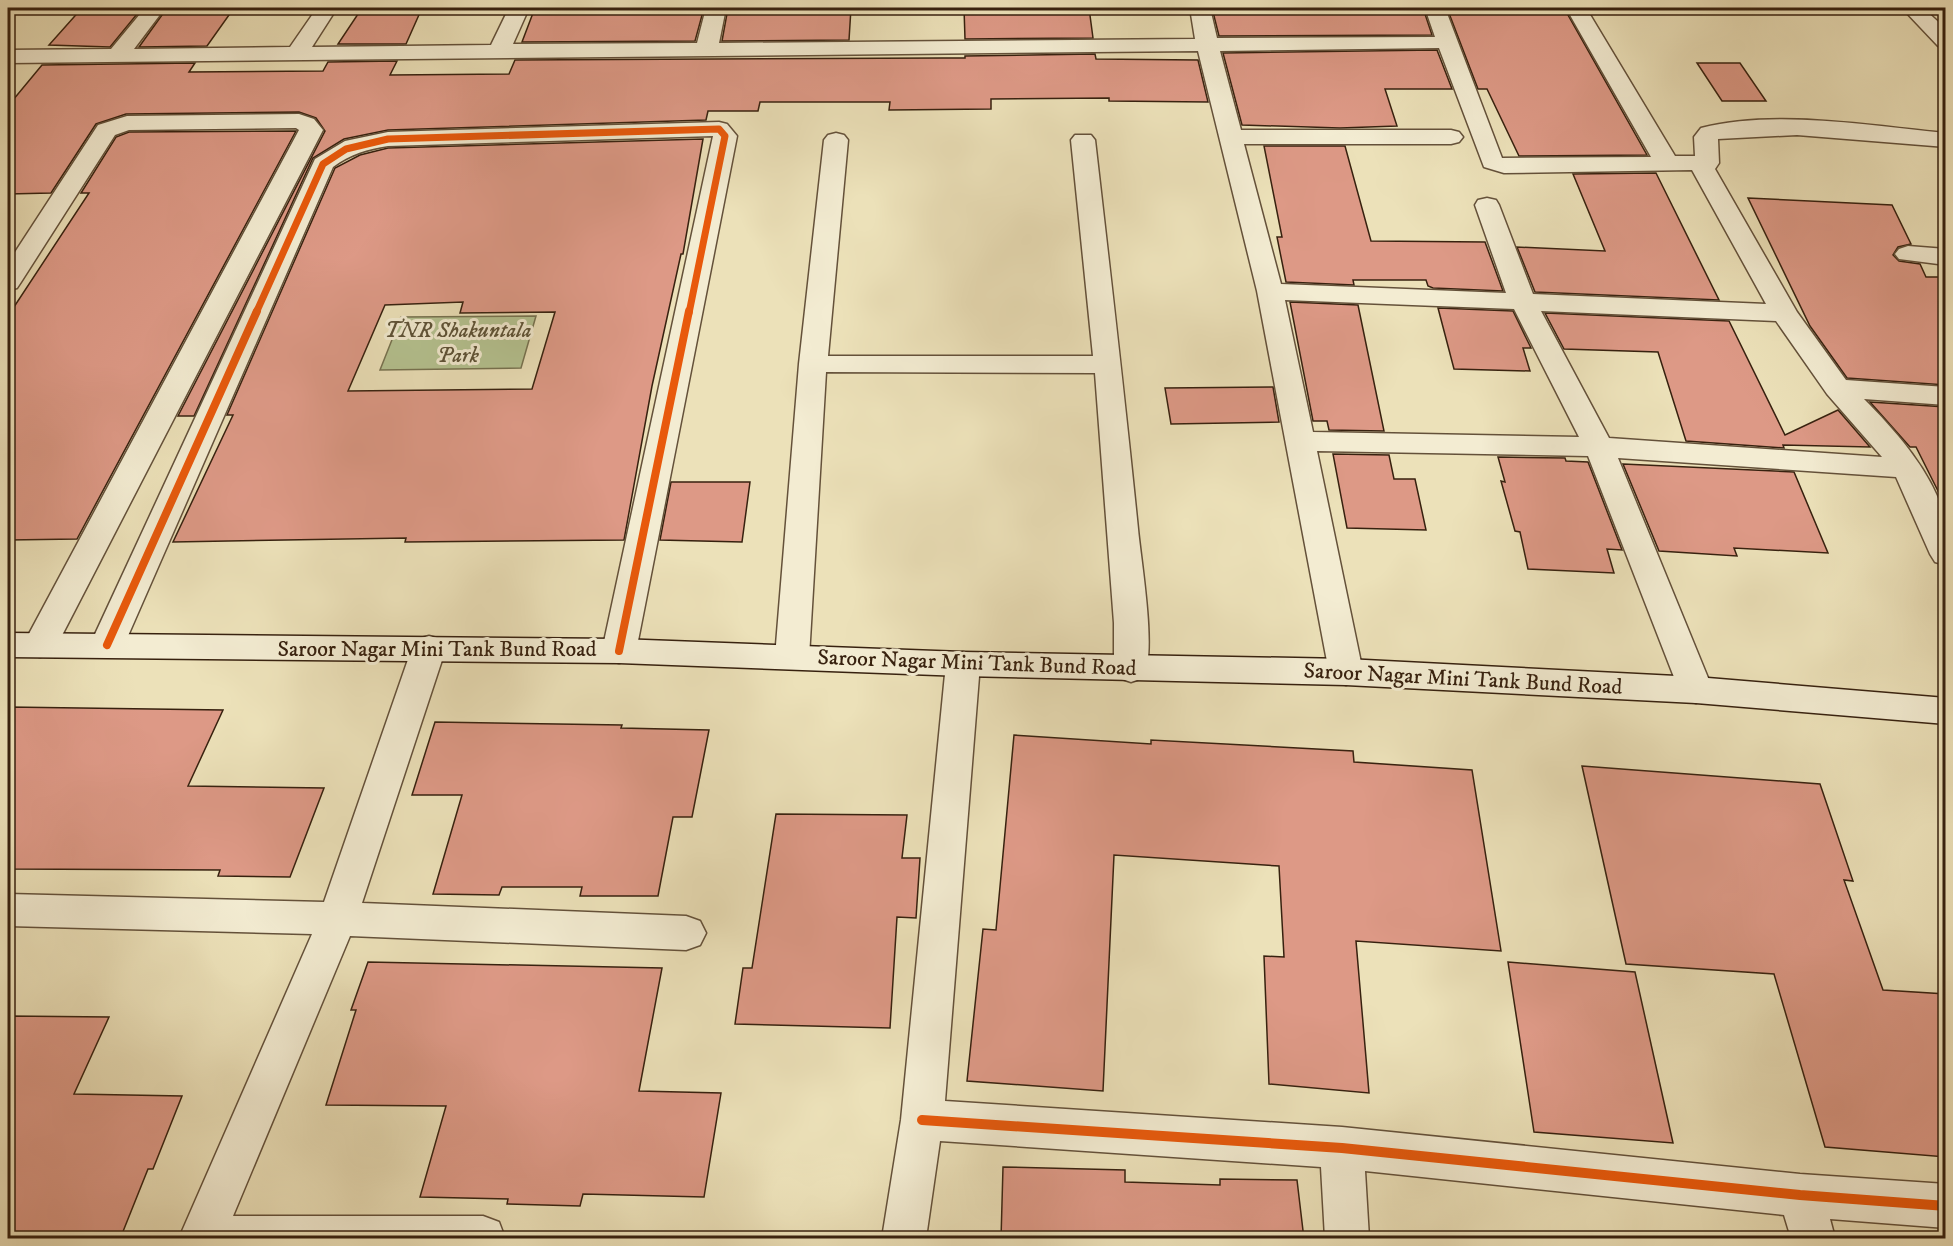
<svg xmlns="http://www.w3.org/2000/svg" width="1953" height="1246" viewBox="0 0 1953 1246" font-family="'IM FELL DW Pica',serif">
	<rect width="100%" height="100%" fill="#ece1b9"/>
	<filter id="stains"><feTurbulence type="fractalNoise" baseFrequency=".00333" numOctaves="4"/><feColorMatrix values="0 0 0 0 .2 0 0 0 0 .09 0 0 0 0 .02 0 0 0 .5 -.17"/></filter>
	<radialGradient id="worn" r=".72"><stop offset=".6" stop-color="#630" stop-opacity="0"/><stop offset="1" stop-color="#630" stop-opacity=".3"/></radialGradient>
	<!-- green -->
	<path fill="#b5c391" stroke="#767250" stroke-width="1.5" d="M536,316L521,368L380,370L401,317Z"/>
	<!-- building -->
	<path fill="#dd9986" stroke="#37210f" stroke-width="1.5" fill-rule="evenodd" d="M82,8H142L110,47L49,45Z
		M167,8H234L207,46L139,47Z
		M362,8H422L406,44H338Z
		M549,8H704L695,41L522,42L533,13H547Z
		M728,8H851L849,40L722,41Z
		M964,8H1089L1093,38L965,39Z
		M1272,8H1423L1432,35L1219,36L1213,12H1273Z
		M1447,8H1564L1647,155L1519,156L1487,89H1478Z
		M1437,50L1452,89H1385L1397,126L1340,128L1242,125L1223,53Z
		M1095,54L1096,59L1198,60L1208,102L1109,101V98L991,99V109L889,110L890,102H760L758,111H708L706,120L388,130L344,139L313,158L194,416H178L325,131L316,118L299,112L126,114L96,124L51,193L8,194V106L42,65L195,63L189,72L323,71L328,62L397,61L390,75L509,74L515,60L943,58H965V56Z
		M1697,63H1740L1766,101H1722Z
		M296,131L77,539L8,540V316L89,193H81L116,137L129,132Z
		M703,139L683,254H681L652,386L624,540L405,542L406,538L173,542L233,415H227L335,168L360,155L388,148ZM463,302L460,313L555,312L532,389L348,391L385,305Z
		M1264,146H1345L1371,241L1485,242L1503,291L1433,288L1428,286L1426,280H1353L1354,285L1286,282L1277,237H1282Z
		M1656,173L1719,300L1535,292L1517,247L1605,251L1573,174Z
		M1748,198L1892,205L1911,244L1898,247L1893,255L1899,261L1920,264L1926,277H1946V385L1847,378L1810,326Z
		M1290,302L1358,305L1384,431L1329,430L1327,421H1313Z
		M1438,308L1513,311L1531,348H1523L1530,371L1454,369Z
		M1545,313L1729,321L1785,435L1838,410L1870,447L1783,445L1784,448L1686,441L1658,352L1564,349Z
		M1273,387L1279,422L1171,424L1165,388Z
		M1870,402L1946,407V507L1916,447H1910Z
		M1333,454L1389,455L1394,479H1415L1426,530L1347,528Z
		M1498,457L1565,458L1566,461L1588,462L1622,550L1607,549L1614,573L1528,569L1520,532L1515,531L1501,481L1505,482Z
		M1623,464L1794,472L1828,553L1734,548L1737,556L1659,551Z
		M671,482H750L742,542L660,540Z
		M8,707L223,710L188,786L324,788L290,877L218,876L220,870L8,869Z
		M435,722L622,725L621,728L709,730L692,817H673L658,896H580L582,887H502L499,895L433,894L462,795H412Z
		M1014,735L1151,744V740L1353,751L1354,762L1472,770L1501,951L1356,941L1369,1093L1269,1084L1264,956L1284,957L1279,866L1114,855L1103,1091L967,1081L983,929L996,930Z
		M1582,766L1820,784L1853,881L1844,880L1883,990L1946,994V1157L1825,1147L1774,974L1626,964Z
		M776,814L907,815L902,858H920L916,918L897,917L890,1028L735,1024L743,968H752Z
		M368,962L662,968L639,1091L721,1093L704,1197L583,1194L580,1206L507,1204L508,1199L420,1197L446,1106L326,1105L356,1010H351Z
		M1508,962L1635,972L1673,1143L1534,1132Z
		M8,1016L109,1017L74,1094L182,1096L153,1169H148L120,1239H8Z
		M1003,1167L1125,1170V1182L1220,1185V1179L1297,1180L1304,1239H1001Z"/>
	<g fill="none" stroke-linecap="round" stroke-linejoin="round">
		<!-- minor casing -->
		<g stroke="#64513a" stroke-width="3">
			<path id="minor" d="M145,8H165L134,49L290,47L317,8H337L312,47L491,45L509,8H529L513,44L697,43L706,8H726L719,43L1195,39L1190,8H1210L1217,38L1435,37L1425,8H1445L1502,158L1651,157L1566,8H1586L1675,156H1695L1694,137L1701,128C1776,109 1869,126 1946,133V147L1797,135L1718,139L1719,163L1715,169L1797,312L1846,380L1946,387V405L1864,399C1896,431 1933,473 1945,518C1949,532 1946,551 1946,565L1935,562L1930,554L1896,477L1618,458L1713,690L1708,699L1696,703L1684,699L1679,690L1588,456L1317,451L1363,672L1358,681L1346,685L1334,681L1329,672L1257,291L1198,51L8,63V50L111,49ZM1439,48L1484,167L1504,173L1692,170L1766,304L1533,294L1499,205L1496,200L1487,198L1478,200L1475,205L1506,293L1281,284L1244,144H1451L1459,142L1463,137L1459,132L1451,130H1241L1220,51ZM1285,300L1514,309L1579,437L1313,432ZM1541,311L1776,321L1827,394L1882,457L1609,438Z
				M1902,8H1923L1946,29V47L1938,46Z
				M299,114L314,119L323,130L57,645L52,654L40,657L28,654L23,645L299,130L296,128L129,130L115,135L21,282L17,288L8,290V263L98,125L127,116Z
				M719,122L727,124L737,136L636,651L631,660L619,663L607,660L602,651L713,136L388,146C368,149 350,154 333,167L124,645L119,654L107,657L95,654L90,645L315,159L345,141L388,132Z
				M836,133L844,135L848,140L828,356H1093L1071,140L1075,135H1091L1095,140C1110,270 1125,399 1138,529C1141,562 1157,653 1143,678L1131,682L1119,678L1114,669V623L1095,373L826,372L809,657L804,666L792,669L780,666L775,657L799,364L824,140L828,135Z
				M1908,246L1946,249V265L1899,259L1895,254L1899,249Z
				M429,636L441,639L446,648L362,903L686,916L700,921L706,933L700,945L686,950L350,936L233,1216H483L499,1222L505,1238H179L312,934L8,926V894L324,902L412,648L417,639Z
				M963,652L975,655L980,664L945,1101L1342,1127L1800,1174L1946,1184V1228L1830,1219L1835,1238H1791L1784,1215L1365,1171L1369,1238H1325L1321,1167L940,1141L926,1238H882L901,1120L946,664L951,655Z"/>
		</g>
		<!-- secondary casing -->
		<g stroke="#37210f" stroke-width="3">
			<path id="secondary" d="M8,633L619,639L963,652L1346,659L1696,677L1946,698V724L1696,703L1346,685L963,676L619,663L8,657Z"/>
		</g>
		<!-- minor -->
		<use href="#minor" fill="#f3ecd2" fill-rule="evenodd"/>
		<!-- secondary -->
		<use href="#secondary" fill="#f3ecd2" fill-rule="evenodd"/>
		<!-- cycleway-far2 casing -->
		<g stroke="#f3ecd2" stroke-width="10">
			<path id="cycleway-far2" d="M256,313L323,164L346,149L388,139L719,129L725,136L689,313"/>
		</g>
		<!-- cycleway-far1 casing -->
		<g stroke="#f3ecd2" stroke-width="12">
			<path id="cycleway-far1" d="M107,645L257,311
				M619,651L689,311"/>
		</g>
		<!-- cycleway casing -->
		<g stroke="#f3ecd2" stroke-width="14">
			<path id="cycleway" d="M922,1120L1342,1148L1800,1195L1946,1206"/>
		</g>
		<!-- cycleway-far2 -->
		<use href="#cycleway-far2" stroke="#e8590c" stroke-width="7"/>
		<!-- cycleway-far1 -->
		<use href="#cycleway-far1" stroke="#e8590c" stroke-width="8"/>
		<!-- cycleway -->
		<use href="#cycleway" stroke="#e8590c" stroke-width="10"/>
	</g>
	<g text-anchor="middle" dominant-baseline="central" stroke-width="6" stroke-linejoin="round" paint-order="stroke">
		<!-- park labels -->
		<g font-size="22" font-style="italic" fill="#5d5236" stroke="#f3ecd2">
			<text x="458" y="330">TNR Shakuntala<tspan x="458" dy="25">Park</tspan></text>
		</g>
		<!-- street labels -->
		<g font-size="22" fill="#37210f" stroke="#f3ecd2">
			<text x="437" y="649">Saroor Nagar Mini Tank Bund Road</text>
			<text transform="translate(977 663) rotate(2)">Saroor Nagar Mini Tank Bund Road</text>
			<text transform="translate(1463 679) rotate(3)">Saroor Nagar Mini Tank Bund Road</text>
		</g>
	</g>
	<!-- margin -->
	<rect width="1953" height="1246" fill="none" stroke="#ece1b9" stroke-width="30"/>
	<rect x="9" y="9" width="1935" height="1228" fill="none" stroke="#37210f" stroke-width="3"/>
	<rect x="15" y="15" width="1923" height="1216" fill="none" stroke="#37210f" stroke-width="1.5"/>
	<rect width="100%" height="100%" filter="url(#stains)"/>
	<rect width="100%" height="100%" fill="url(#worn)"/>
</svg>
